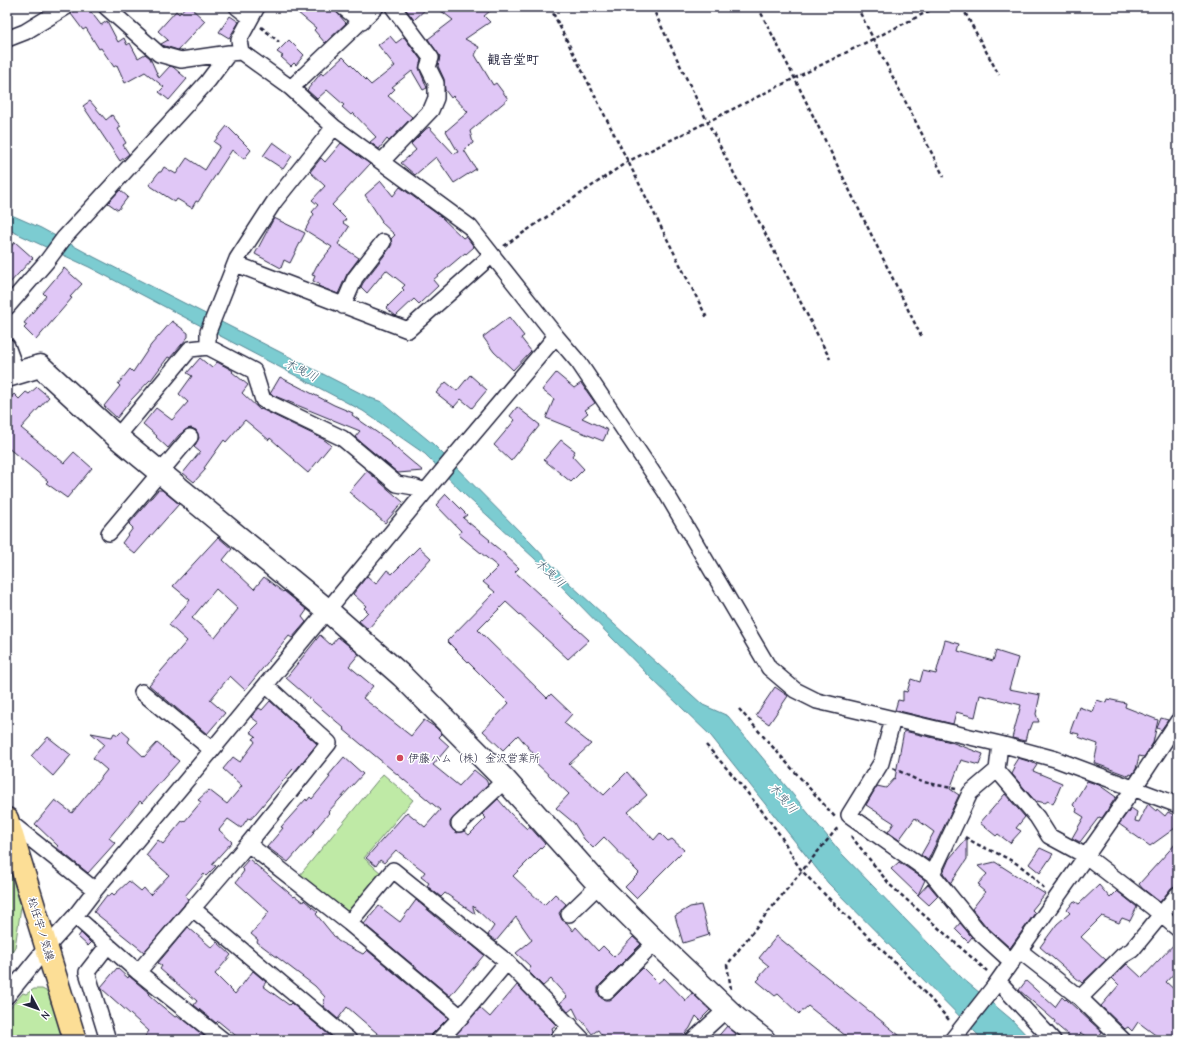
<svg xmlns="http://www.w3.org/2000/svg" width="1185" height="1047" viewBox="0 0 1185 1047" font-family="'Comic Neue','Klee One',sans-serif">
	<rect width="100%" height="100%" fill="#fff"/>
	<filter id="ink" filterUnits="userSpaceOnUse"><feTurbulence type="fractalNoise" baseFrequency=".025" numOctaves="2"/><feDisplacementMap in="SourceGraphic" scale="8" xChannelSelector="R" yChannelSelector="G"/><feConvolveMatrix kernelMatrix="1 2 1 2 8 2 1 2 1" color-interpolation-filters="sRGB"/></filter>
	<g filter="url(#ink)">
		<!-- green -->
		<path fill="#bfeaa6" stroke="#708670" d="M383,774L413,800L364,858L382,874L349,912L343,914L299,876Z
			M7,860L21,907L15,947L7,958Z
			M34,989H42L50,993L51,1004L58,1008C55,1017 60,1031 63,1040H7V1011L23,993L26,994Z"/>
		<!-- water -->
		<path fill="#7bccd1" stroke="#578895" d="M7,213L41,228L94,257L368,397L382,402L433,444L532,544L570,584L703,705L728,716L842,854L962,978L1011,1019L1031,1040H983L828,883L711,736L651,678L534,558L464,494L425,454L363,411L89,267L7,229Z"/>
		<!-- building -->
		<path fill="#e0c7f6" stroke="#22223b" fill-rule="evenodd" d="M75,7H87L101,25L107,21L118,42L124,38L127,45L130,43L138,58L145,54L150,58L159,78L170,66L173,67L187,79L169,100L159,92L164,87L145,72L125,83L117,65L114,67L101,48L99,49L86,28L83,30L71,14Z
			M185,7H190L205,21L178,50L162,45L161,44L168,40L158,31L176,11L179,14Z
			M291,7H332L346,23L325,43L314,30L316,28Z
			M404,7H428L414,20Z
			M436,7H495L484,16L490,22L465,39L479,47L475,55L493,85L496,83L508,99L470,131L473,143L464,150L476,169L454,183L436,157L415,175L401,163L416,150L411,144L426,129L429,127L454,154L458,152L446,131L468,112L453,96L451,98L445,90L444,79L438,66L440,56L428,39L453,20Z
			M230,16L239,22L229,38L219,32Z
			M390,36L396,43L404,37L421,60L419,68L427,88L423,90L412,71L392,87L395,89L388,96L412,117L389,141L387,139L379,149L370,142L376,137L353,113L351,115L342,107L344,105L327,90L317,99L307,90L321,73L323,75L343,57L371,85L395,66L378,45Z
			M289,40L304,55L296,65L294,63L291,66L281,57L283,56L277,52Z
			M90,101L106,120L112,115L121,127L118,129L126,143L123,145L129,154L120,161L83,106Z
			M227,126L251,150L244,159L232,150L198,202L196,201L192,208L177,199L175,202L149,185L159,172H161L164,167L176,174L187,158L205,170L220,146L214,142Z
			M273,142L292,156L283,169L263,156Z
			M341,143L370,164L332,205L346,219L343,223L349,227L338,244L359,258L347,274L338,294L318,286L319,284L313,281L315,276L312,275L317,265H318L332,247L305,230L314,214L312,212L318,205L312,200L325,186L310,172L321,158L325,162Z
			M381,181L393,196L400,187L440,216L463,238L466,236L474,247L466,254L465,253L433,280L438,286L419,304L414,299L396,316L386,308L404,290L402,288L405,285L386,270L367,293L361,287L363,283L390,248L392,244L391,239L395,235L381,222L382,221L365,195Z
			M120,190L128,197L118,210L108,203Z
			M274,218L305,233L290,263L284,260L281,268L255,254Z
			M15,242L33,258L7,286V251Z
			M64,268L82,284L70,297L72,298L36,340L24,328L27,325L24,323L46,296L43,293Z
			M509,317L524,336L521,338L531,351L513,370L494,352L483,337Z
			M172,321L188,333V337L170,358L168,357L151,380H150L131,400L117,418L104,406L120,386L118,384L130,369L133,372L151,345Z
			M200,358L212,368L217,362L230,369L233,371L232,372L248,385L242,393L260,410L261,409L323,439L331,445L308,473L294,461L295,460L270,438L269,440L245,420L226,442L224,440L204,468L206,469L194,482L183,473L200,452L194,447L199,438L198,434L196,430L191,428L187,429L179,435L168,448L156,437L157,436L143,424L156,408L172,420L188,402L179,394L192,376L187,373Z
			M556,373L574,388L581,383L595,403L585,410L588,413L582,418L608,430L603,441L546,418L554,399L542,390Z
			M470,375L487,390L472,408L461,399L454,407L436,393L446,382L457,391Z
			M280,377L334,405L353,413L352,415L392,443L391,444L423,471L398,473L355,437L360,431L270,394Z
			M37,387L49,397L21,428L64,463L74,452L92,468L67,498L46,483L48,481L7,447V402L14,394L19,399L26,392L29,394Z
			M517,407L540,425L511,461L494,445L515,420L510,416Z
			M561,440L575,451L572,456L584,469L571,482L544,460Z
			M367,471L403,502L385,523L349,492Z
			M158,490H162L179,504L135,554L122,543L133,528L129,524Z
			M446,494L467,515L463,518L490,540L489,541L505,554V555L519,568L515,572L589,640L568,659L506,602L478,630L547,698L551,694L572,714L564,723L591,744L569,764L604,795L627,772L647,795L628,812L654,840L660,833L668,841L672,839L684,850L636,898L625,887L639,873L604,837L593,848L584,839L574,823L556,808L569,794L535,762L538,759L518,735L503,750L483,731L509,703L447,641L495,592L483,582L498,567L459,535L461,531L436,505Z
			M218,537L232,549L223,560L254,589L264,577L283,592L284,591L307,610L302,617L306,622L292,638L289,636L245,690L230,676L210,700L225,713L207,734L149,685L187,641L169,625L190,600L173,586ZM216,589L238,609L215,638L192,618Z
			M419,547L431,558L368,629L359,621L368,612L364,608L366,606L353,594L367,576L376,584L387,570L392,574Z
			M320,635L331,645L338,637L359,654L349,666L373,686L363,698L411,736L424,720L435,727L442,734L439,737L449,746L433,765L459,786L474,770L486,780L488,784L453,818L450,822V826L453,830L457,833L464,831L469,835L486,818L482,814L498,799L510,813L527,829L529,826L545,844L513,876L544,905L555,894L566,904L559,913L562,920L567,923L573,931L576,927L598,951L603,946L614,957L633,937L641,944L600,985L598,988V993L601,998L605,1000H610L613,998L643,968L658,983L664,978L686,1001L692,993L710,1010L700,1020L696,1016L690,1028L680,1040H605L598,1030L592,1034L581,1019L579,1020L573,1008L568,1012L560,1003L567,997L551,979L543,986L528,971L531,967L516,953L532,940L516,917L496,941L488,935L494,926L473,906V907L475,914L445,893L441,897L427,886L429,883L421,877L425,872L396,850L384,863L380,860L376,866L366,858L407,812L425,827L440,810L343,729L344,728L286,678Z
			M945,640L960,644L958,651L993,661L996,651L1018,658L1009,689L1040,695L1036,714L1039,722H1033L1030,730L1028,729L1025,741L1012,738L1021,705L980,695L975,717L956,712L953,724L895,710L898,700L903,701V691L907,692L911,679L920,682L923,671L936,674Z
			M775,687L788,696L769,724L756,715Z
			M1107,699L1126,703L1125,707L1158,720L1153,743L1144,757L1139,756L1136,769L1132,775L1130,774L1129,776L1094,763L1098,744L1078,737L1079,734L1070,732L1079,707L1093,712L1097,700L1106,703Z
			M270,701L317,744L295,771L293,769L251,819L248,818L241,828L228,819L219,830L232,842L212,864L216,866L206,876L204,874L185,896L189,899L144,952L94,912L107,895L109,896L112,893L114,895L129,881L141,891L144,888L150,895L169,875L146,855L158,840L163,844L182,821L184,822L201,802L198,800L209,790L227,804L242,786L223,769L233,757L240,762L255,742L253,739L256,736L250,732L259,723L251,717L259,708L262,710Z
			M1161,718L1168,720L1161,730L1157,728Z
			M122,731L130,738L128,742L144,757L157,743L179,761L149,795L142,803L140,801L109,838L115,843L88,873L57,848L58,846L35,824L55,800L72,813L107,770L93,758L104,744L91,733L112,737L114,733L118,735Z
			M904,731L951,742L983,754L979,765L961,760L950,789L959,795L928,860L921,855L934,832L915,818L899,840L888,832L894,823L866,805L877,786L886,788L895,778Z
			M48,737L71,755L53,776L31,756Z
			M344,757L363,774L328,812L329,813L313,832L314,833L288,862L267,847L283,828L281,827L306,799L307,801L310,797L312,799L330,777L328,776Z
			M1018,758L1031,762L1037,765L1033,771L1062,783L1053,804L1048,801L1045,803L1037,801L1036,802L1012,774L1015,768L1013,766Z
			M1087,781L1099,785L1116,797L1102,818L1099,817L1080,842L1072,838L1084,817L1076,812L1077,809L1073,805Z
			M1005,794L1025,817L1016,828L1021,831L1010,843L998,834L996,836L980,823Z
			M1148,804L1156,811L1157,809L1165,816L1168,812L1178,817V826L1150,846L1119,824L1131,808L1137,812L1135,821L1139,822Z
			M967,838V859L951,883L943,873L949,859Z
			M1178,841V884L1171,888L1160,902L1142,888L1139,884Z
			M1040,848L1053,854L1040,873L1029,864Z
			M249,859L294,897L295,896L303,902L304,900L318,912L316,914L338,941L363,954L367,950L448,1018L432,1034L430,1040H385L347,1007L338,1019L323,1006L325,997L315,986L257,942L258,940L251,934L269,912L236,882L244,871L241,868Z
			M899,862L925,880L918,895L891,869Z
			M995,862L1045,894L1032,910L1035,913L1010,948L985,925L972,909L985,892L979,887L980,885L978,884L987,874L978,866Z
			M928,884L938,896L929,905L918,895Z
			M1099,885L1110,898L1117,891L1137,907L1130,921L1122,918L1119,923L1102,916L1081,937L1106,960L1082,983L1040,947L1057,924L1070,913L1067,910L1074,901L1079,904Z
			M416,900L460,937L461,936L484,955L450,996L364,924L379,906L400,922Z
			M701,905L709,935L683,943L675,916L690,907Z
			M960,923L972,937L968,942L955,929Z
			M188,927L212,948L217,942L231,955L215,974L235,994L253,971L266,982L263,986L289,1005L291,1003L335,1040H241L218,1021L216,1023L194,1005L197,1001L160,969L162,966L158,963Z
			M81,933L91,943L88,946L78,937Z
			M777,936L801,956L905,1040H851L808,1006L799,1014L778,994L775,996L757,981L760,978L759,977L769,966L759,958Z
			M1178,940V969L1166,982L1178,993V1040H1162L1138,1022L1132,1031L1128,1027L1125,1029L1101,1006L1119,985L1112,978L1127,964L1142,978Z
			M117,968L128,978L129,976L149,993L148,994L158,1003L175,1017L177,1016L182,1020L183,1019L204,1036L201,1040H142L149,1031L102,989L101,987Z
			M1026,981L1055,1007L1062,997L1065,1000L1066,999L1102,1032L1096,1040H1091L1081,1033L1074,1040L1054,1023L1055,1021L1019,990Z
			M517,985L556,1025L552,1028L553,1031L544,1040H451L480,1008L490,1017Z
			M727,1026L736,1034L732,1040H715Z"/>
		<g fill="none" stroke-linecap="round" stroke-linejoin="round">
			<!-- street casing -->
			<g stroke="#22223b" stroke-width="18">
				<path id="street" d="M106,7L159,54L181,60L229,53L241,52L291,88L334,127L470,227L556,336L579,363L665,491L769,668L795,690L817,701L1000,744L1055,759L1178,805
					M237,7L251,18
					M343,7L362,22
					M7,39L25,32L66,7
					M241,52L239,40L257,7
					M291,88L376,7
					M382,161L431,110L436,98V83L428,67L431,58L393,7
					M236,264L408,330L492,255
					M343,306L355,278L383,242
					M7,307L47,261L64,238L208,81L229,53
					M7,346L17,373
					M208,347V332L237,259L274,202L334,127
					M117,437L190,349L208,347L254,371L263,400L342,438L397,484L414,487L425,491
					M109,533L190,437
					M142,692L212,750
					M893,719L881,763L849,815L932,874
					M1000,744L997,770L1037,817L1049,836L1086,856L1152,907L1178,929
					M997,770L970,793L932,874L978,931L1012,962
					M7,820L95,890
					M459,824L505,780
					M248,844L349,923L461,1017L439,1040
					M192,908L349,1040
					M569,914L599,885
					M75,916L138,972L223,1040
					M349,923L393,870L507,962L583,1040
					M108,945L87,972L108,1040
					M1020,951L1080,998L1123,1040
					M138,972L248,844L329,743L266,685
					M998,981L1053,1040
					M607,991L656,942
					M7,996L46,948L75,916L95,890L212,750L453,458L556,336
					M1080,998L1122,956L1132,950L1178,894
					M461,1017L507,962
					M557,1040L570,1025
					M693,1040L727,1009
					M952,1040L993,988L1134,788L1178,721"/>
			</g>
			<!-- secondary casing -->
			<g stroke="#22223b" stroke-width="25">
				<path id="secondary" d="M7,376L40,366L117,437L327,610L402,676L505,780L599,885L656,942L737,1019L764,1040"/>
			</g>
			<!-- primary casing -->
			<g stroke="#22223b" stroke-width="25">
				<path id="primary" d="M7,819L75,1040"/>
			</g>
			<!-- path -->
			<path stroke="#22223b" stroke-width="2.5" stroke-dasharray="4 3" stroke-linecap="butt" d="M550,7L707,318
				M652,7L708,123L830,359
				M758,7L795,79L921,336
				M857,7L944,177
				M962,7L999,75
				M261,27L279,42
				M504,246L627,162L937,7
				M739,709L835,817
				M706,745C732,774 757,803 780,835C788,847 794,862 804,873C851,923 905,968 949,1020
				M893,768L919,781L956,789
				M851,836L890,885L987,971
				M965,837C983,849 1003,854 1020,866C1030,872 1037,882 1045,889
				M731,989L727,965L764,917L839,826"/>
			<!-- street -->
			<use href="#street" stroke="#fff" stroke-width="15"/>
			<!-- secondary -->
			<use href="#secondary" stroke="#fff" stroke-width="22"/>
			<!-- primary -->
			<use href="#primary" stroke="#fcde96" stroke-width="22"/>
		</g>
	</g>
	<!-- markers -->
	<circle fill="#d1495b" stroke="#fff" stroke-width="1.5" cx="400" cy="758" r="4"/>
	<g text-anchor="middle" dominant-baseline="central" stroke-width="3" stroke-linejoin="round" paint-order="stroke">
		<!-- poi labels -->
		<g font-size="11" fill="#22223b" stroke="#fff" text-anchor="start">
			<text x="408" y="758">伊藤ハム（株）金沢営業所</text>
		</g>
		<!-- street labels -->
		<g font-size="11" fill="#22223b" stroke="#fff">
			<text transform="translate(41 929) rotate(73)">松任宇ノ気線</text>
		</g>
		<!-- water labels -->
		<g font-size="12" font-style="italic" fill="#415e70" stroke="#fff">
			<text transform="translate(301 370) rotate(27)">木曳川</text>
			<text transform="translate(550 573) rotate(43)">木曳川</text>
			<text transform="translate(783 798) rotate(48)">木曳川</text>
		</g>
		<!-- quarter labels -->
		<g font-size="13" font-weight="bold" fill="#22223b" stroke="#fff">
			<text x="513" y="59">観音堂町</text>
		</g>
	</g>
	<!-- margin -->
	<rect width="1185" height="1047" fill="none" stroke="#fff" stroke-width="24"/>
	<rect x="12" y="12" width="1161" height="1023" fill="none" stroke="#22223b" stroke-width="1.5" filter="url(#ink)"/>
	<!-- north arrow -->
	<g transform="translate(38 1009) rotate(131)" stroke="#ffffff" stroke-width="3" paint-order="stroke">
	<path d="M0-3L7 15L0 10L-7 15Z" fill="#22223b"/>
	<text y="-6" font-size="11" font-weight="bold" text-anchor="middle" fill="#22223b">N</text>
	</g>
</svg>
